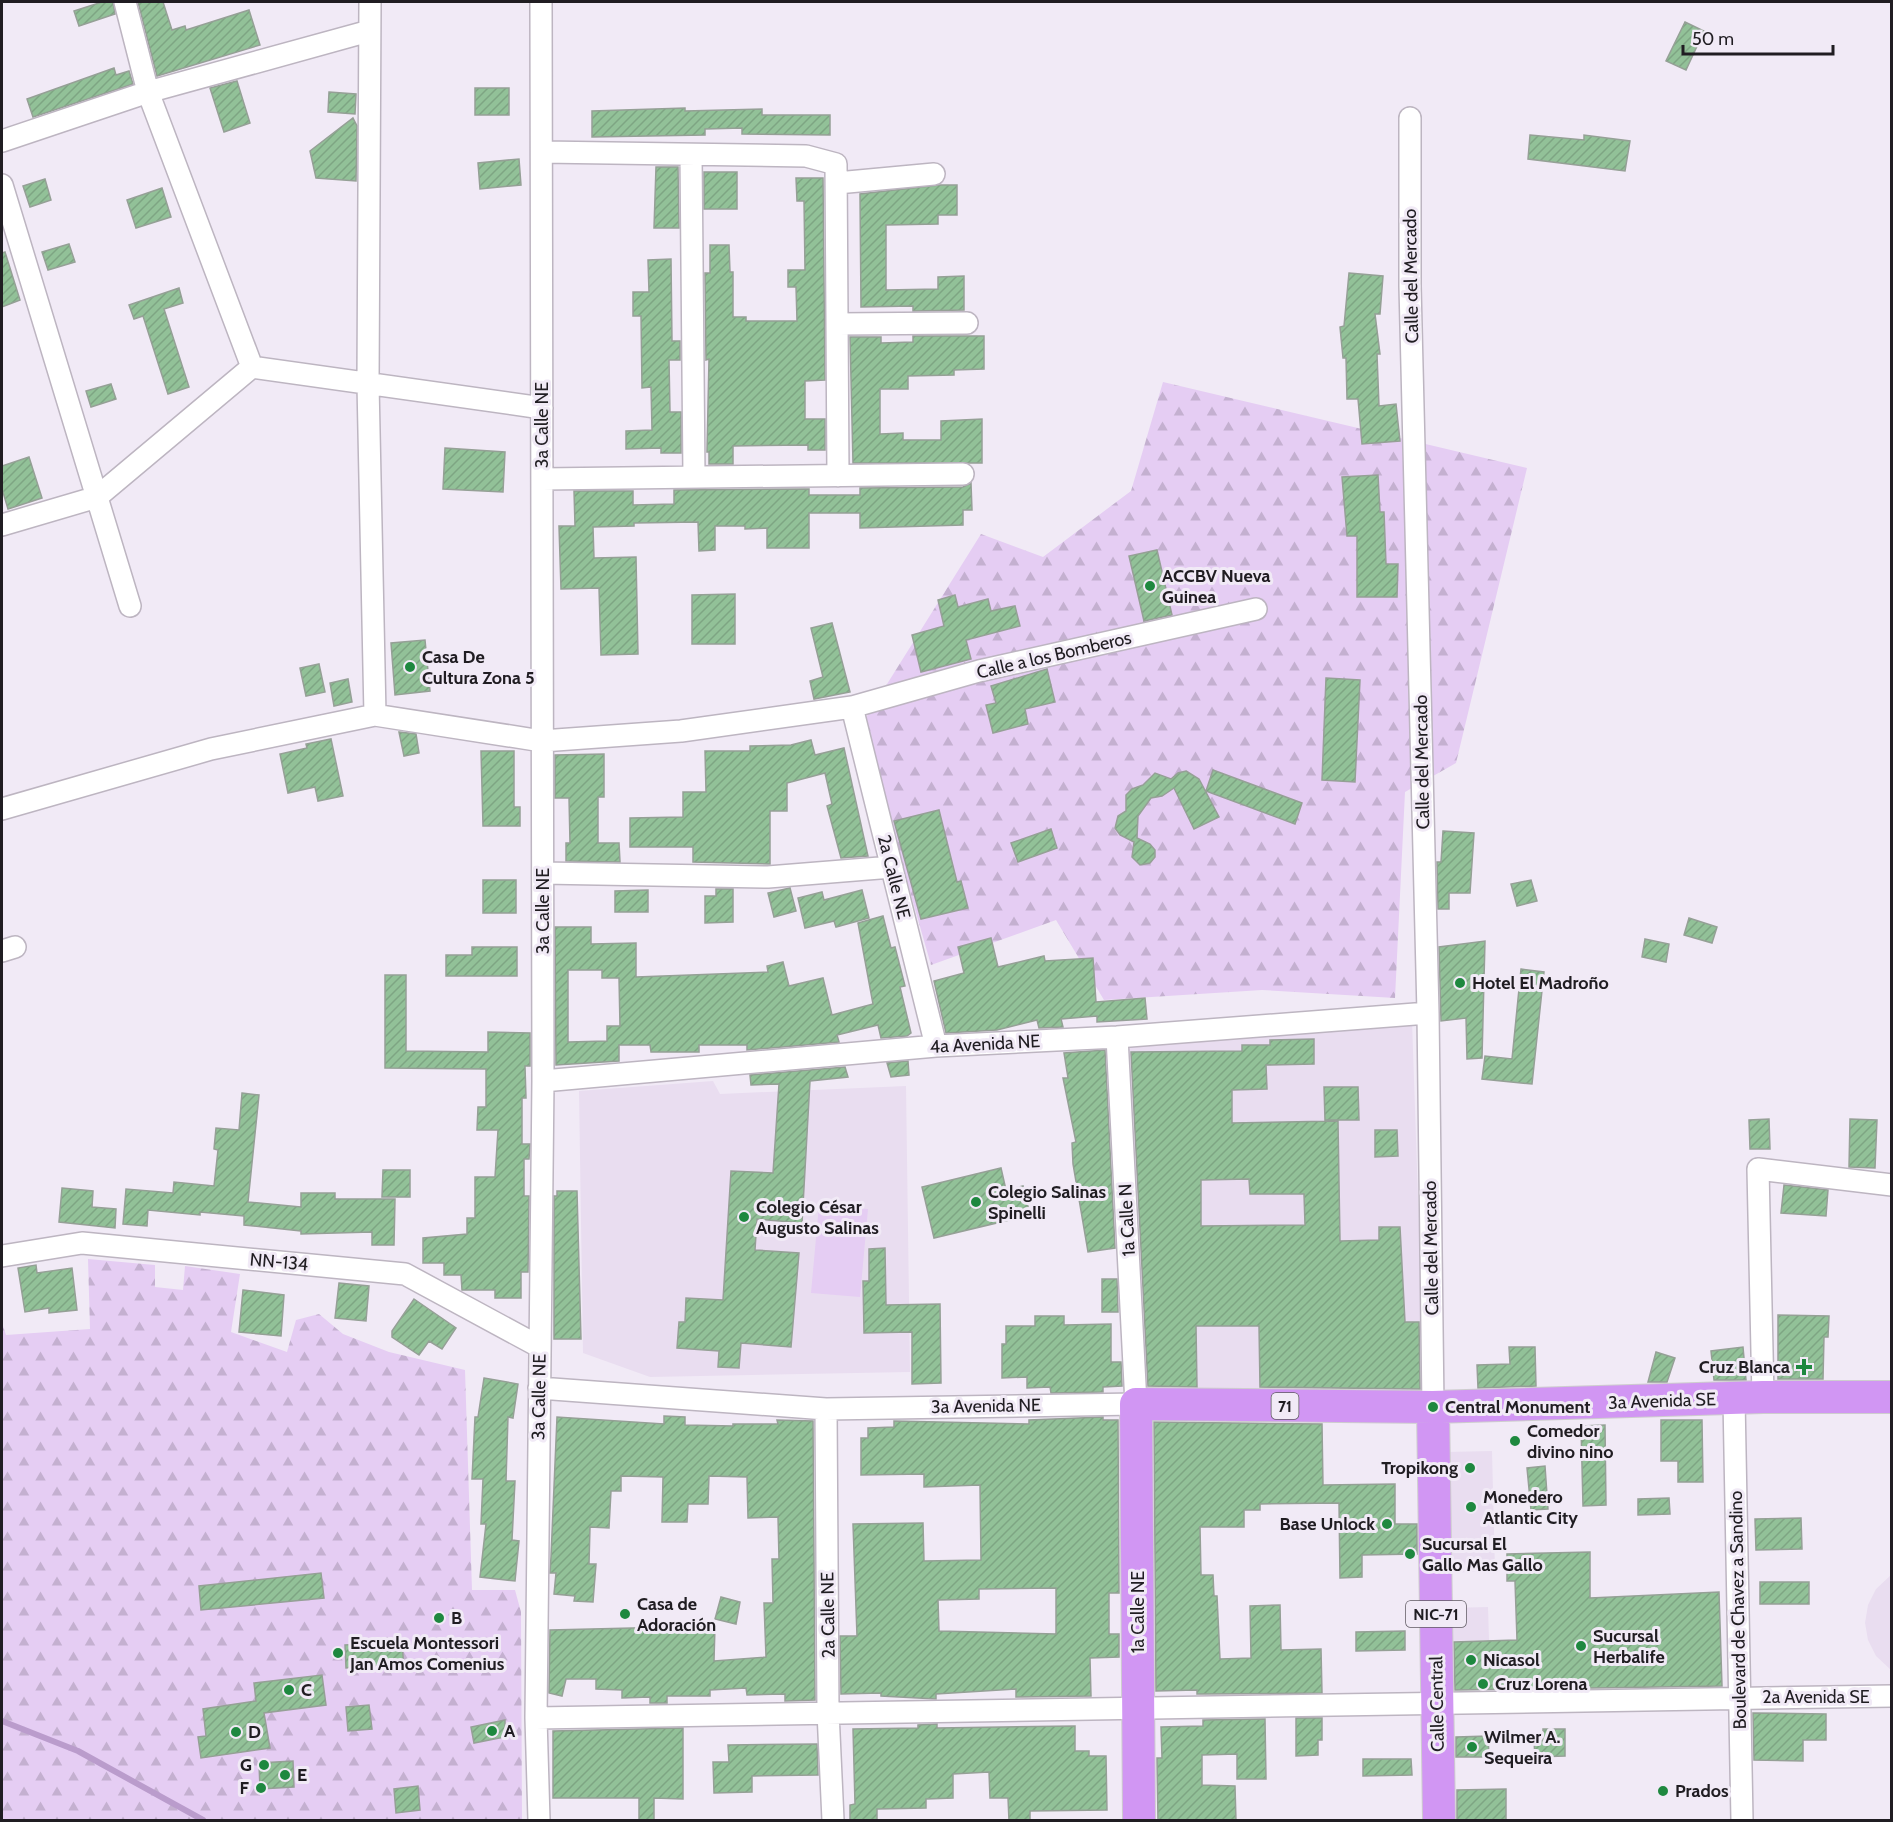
<svg xmlns="http://www.w3.org/2000/svg" width="1893" height="1822" viewBox="0 0 1893 1822" font-family="Cabin,sans-serif">
	<defs>
		<pattern id="forest-firs" width="22" height="20" patternUnits="userSpaceOnUse" patternTransform="scale(1.5)"><rect width="22" height="20" fill="#e5cdf3"/><path d="M5 1l3.5 6h-7zM16 11l3.5 6h-7z" fill="#c4b0d0"/></pattern>
		<pattern id="building-hatch" width="6" height="6" patternUnits="userSpaceOnUse" patternTransform="scale(1.5)"><rect width="6" height="6" fill="#92c198"/><path d="M-1 1l2-2M0 6l6-6M5 7l2-2" fill="none" stroke="#7ea583"/></pattern>
	</defs>
	<rect width="100%" height="100%" fill="#f1eaf6"/>
	<!-- built -->
	<path fill="#e9ddf0" d="M1412,1021L1425,1402L1136,1404L1119,1039Z
		M713,1081L720,1094L906,1086L910,1372L650,1377L583,1353L579,1091Z
		M1492,1451L1495,1571L1449,1573L1446,1452Z
		M1891,1575V1670L1876,1656L1868,1640L1865,1623L1868,1605L1876,1589Z
		M1488,1607L1489,1640L1449,1641V1608Z"/>
	<!-- green -->
	<path fill="#e5cdf3" d="M819,1205L868,1209L860,1297L811,1293Z"/>
	<!-- forest -->
	<path fill="url(#forest-firs)" d="M1163,382L1527,468L1456,763L1405,792L1395,998L1262,990L1104,1000L1056,920L931,965L862,724L981,534L1043,557L1131,491Z
		M88,1259L155,1265V1287L183,1290L185,1266L240,1274L231,1332L287,1352L296,1320L319,1314L343,1334L389,1352L465,1370L472,1590H515L521,1612L522,1820H2V1323L6,1335L90,1329Z"/>
	<g fill="none" stroke-linecap="round" stroke-linejoin="round">
		<!-- stream -->
		<path stroke="#ba9ccc" stroke-width="6" d="M2,1721L78,1751L203,1820"/>
	</g>
	<!-- building -->
	<path fill="url(#building-hatch)" stroke="#95a096" stroke-width="1.5" fill-rule="evenodd" d="M102,2H113L115,14L79,26L74,11Z
		M138,2H163L172,30L185,26L186,30L249,10L260,45L157,76Z
		M1685,22L1704,31L1686,70L1666,61Z
		M114,68L116,75L129,71L133,84L33,117L27,99Z
		M237,81L250,123L224,132L210,88Z
		M475,88H509V115H475Z
		M329,92L356,94L355,114L328,112Z
		M685,108V111L762,109V115H830V135L742,134V128L705,129V135L592,137V111Z
		M353,118L357,126L356,181L316,178L310,151Z
		M1530,135L1584,140V135L1630,141L1625,171L1528,159Z
		M519,159L521,185L480,189L478,163Z
		M656,167H678L679,228H654Z
		M704,172H737V209H704Z
		M796,178H823L825,380L805,381V419H825V450H808V445L733,446V464H709V452H707L709,359L706,360L705,273H710V245H729L730,272H733V317H746V321H797L796,287H788V270H805L804,201H797Z
		M45,179L51,200L30,207L23,186Z
		M939,185H957V215H938V224L886,225V290L938,289V277L964,276V310L913,311V306L861,307L860,194Z
		M162,188L171,217L136,228L127,200Z
		M69,244L75,262L48,270L42,252Z
		M5,252L20,300L2,307V253Z
		M671,259L672,341H680V360H669L670,412H681V453H661V448L626,449V431L652,430L651,387L642,388L641,316H633V292H649L648,260Z
		M1349,273L1383,276L1380,314H1375L1380,354H1377L1379,406L1396,404L1400,441L1362,444L1358,399H1347L1346,358H1343L1340,327L1344,326Z
		M179,288L183,303L164,309L189,387L168,394L143,316L134,319L129,305Z
		M913,336H984V369L954,370V375L908,376V389H880V434L903,433V440H941V421L982,419V463H853L850,337H881V343L913,342Z
		M111,384L116,399L91,407L86,391Z
		M445,448L505,452L503,492L443,489Z
		M29,457L42,498L8,509L2,489V466Z
		M1378,475L1380,512H1384L1386,564H1398L1397,597H1357V536H1347L1342,477Z
		M971,483L972,510H963V525L860,528V513H809V548H767V528L745,529V526H715V550L699,551L698,522L634,523V526L593,527L594,558L636,557L638,654L601,655L599,588L561,589L559,526H575L574,491H633V505L674,504V490L809,489V495H860V488L963,487Z
		M1157,550L1172,615L1144,621L1129,556Z
		M735,594V644H692V595Z
		M955,595L958,607L988,599L991,611L1015,606L1020,626L966,640L971,659L921,672L912,635L944,626L938,600Z
		M832,623L850,692L814,699L810,681L823,677L811,628Z
		M425,640L430,691L395,695L391,643Z
		M319,664L325,692L306,696L300,668Z
		M1047,669L1055,702L1025,709L1028,724L993,733L986,705L996,703L991,686Z
		M1326,678L1360,680L1355,782L1322,780Z
		M348,679L352,702L334,706L330,683Z
		M399,732L416,734L419,753L404,756Z
		M331,739L343,796L318,801L315,787L288,793L280,754L307,748L306,744Z
		M811,740L815,755L844,748L868,856L841,858L827,806L832,804L825,773L787,783V811H770V864L693,862V847H630V818L683,817V792H706L705,751H750V746L791,745Z
		M481,751H514V807H520V826H483Z
		M604,754V797H598V843H619L620,862L566,861V843H570L569,798H555V755Z
		M1213,770L1302,803L1295,824L1206,791Z
		M1186,771L1199,779L1219,817L1194,829L1174,788L1162,796L1151,798L1138,816L1137,838L1150,844L1155,850V857L1150,863L1140,865L1132,857L1134,842L1120,835L1115,828L1118,816L1126,811V795L1132,789L1143,785L1155,773L1171,779L1178,773Z
		M939,810L957,882L961,881L968,908L921,919L894,821Z
		M1051,829L1057,848L1018,862L1011,843Z
		M1443,831L1474,833L1470,893H1449V909H1438L1437,862H1441Z
		M483,880H516V913H483Z
		M1531,880L1537,901L1517,906L1511,884Z
		M790,888L796,911L774,917L768,893Z
		M716,889H733V922L705,923V896H716Z
		M648,890V912H615V891Z
		M862,890L869,918L836,927L834,921L805,928L798,898L822,892L824,900Z
		M883,916L891,948L895,947L905,986L900,987L911,1033L907,1036L881,1038L878,1025L837,1035L839,1042L747,1050V1045H699V1052H651L650,1045H619V1061L556,1065L555,927H591V944L636,943V977L768,972L767,966L783,962L789,986L823,978L832,1015L873,1004L858,923ZM568,970H602V978H619L620,1026H607V1041L568,1042Z
		M1689,918L1717,927L1712,943L1684,935Z
		M991,938L998,967L1044,956L1045,961L1093,958L1096,1002L1145,998L1147,1019L1097,1022V1016L1061,1019L1063,1027L1039,1028L1037,1020L997,1030L946,1033L934,981L964,973L958,947Z
		M1645,939L1669,944L1666,962L1642,957Z
		M1485,941L1482,1058L1467,1059L1466,1018L1441,1021L1439,947Z
		M472,947H517V976H446V955H472Z
		M1521,969L1544,972L1532,1084L1482,1079L1485,1056L1512,1059Z
		M385,975H406V1051L488,1052V1032L530,1033V1066H525L526,1098H522V1144H530L529,1159H524V1196H529L528,1272H521V1298H495V1290H462L461,1275H444V1263H423V1238L467,1234V1218H475V1177H495L498,1130H477L478,1107H486V1069L385,1068Z
		M1314,1039V1064L1266,1065L1267,1089L1232,1090V1123L1338,1121L1340,1241L1379,1240V1227H1400L1405,1322H1419L1420,1389L1260,1387L1259,1326H1196L1197,1387L1148,1386L1131,1052L1242,1051V1045H1270V1040ZM1249,1179L1250,1194H1304L1305,1225L1201,1226V1180Z
		M1105,1050L1115,1248L1088,1252L1073,1164L1072,1143L1076,1142L1063,1078H1068L1064,1053Z
		M908,1061L909,1075L891,1077L887,1063Z
		M845,1067L848,1077L810,1081L802,1223L757,1219L755,1250L799,1253L791,1347L741,1343L739,1368L718,1367L719,1351L677,1348L679,1322H685L686,1298L723,1300L731,1171L773,1173L779,1084L751,1085L750,1075Z
		M1324,1087H1358L1359,1120H1325Z
		M242,1093L259,1095L248,1202L301,1207V1193H335V1199H395L394,1245H372V1232L301,1234V1231L244,1225V1216L200,1212V1215L148,1210L147,1226L123,1224L126,1189L173,1193L174,1182L214,1186L218,1150L214,1149L216,1128L239,1130Z
		M1769,1119L1770,1149H1750L1749,1120Z
		M1850,1119L1877,1120L1875,1168L1849,1167Z
		M1375,1130H1397L1398,1156L1375,1157Z
		M1001,1168L1006,1190L1023,1186L1030,1215L934,1238L922,1187Z
		M383,1170H410V1197H382Z
		M1784,1185L1828,1190L1826,1216L1781,1213Z
		M62,1188L93,1191L92,1207L116,1209L115,1228L59,1222Z
		M557,1191H577L581,1339H554V1196H557Z
		M885,1248L886,1305L940,1304L941,1383L912,1384V1332L864,1333L863,1281H869V1249Z
		M36,1265L37,1273L72,1268L77,1310L49,1313V1308L25,1312L18,1268Z
		M1102,1279H1117L1118,1312H1102Z
		M339,1283L369,1286L366,1321L335,1318Z
		M243,1290L284,1295L281,1336L239,1332Z
		M414,1299L456,1328L442,1349L429,1341L419,1355L392,1337V1331Z
		M1778,1315L1829,1316L1828,1337H1824L1823,1379H1778Z
		M1035,1316H1064V1325L1111,1324V1362H1121L1122,1386L1103,1387V1392L1051,1393L1050,1387L1027,1388V1377L1002,1378V1344H1006V1326H1035Z
		M1509,1347H1535L1536,1386L1478,1388L1477,1365L1510,1364Z
		M1743,1347L1746,1380H1714L1711,1351Z
		M1656,1352L1675,1358L1667,1382H1648Z
		M484,1378L518,1384L513,1418L508,1417L506,1481H515L512,1540L519,1541L515,1581L480,1577L486,1524H481L483,1479H472L475,1417H478Z
		M664,1416L685,1417V1425L733,1426V1424H778L777,1420L813,1421L815,1700L785,1701V1694L747,1695L746,1688L710,1690V1696H667V1703H650V1697L622,1698V1690L596,1689V1679H566L562,1696L549,1693L550,1630L715,1626L714,1661L766,1657L764,1603H773L772,1559H779L778,1517L748,1518L747,1477L709,1476L708,1504H688L687,1522H662L663,1477L621,1476V1491H611L609,1528L590,1527L589,1564H596L593,1602L574,1601L575,1596L554,1594L556,1573H550L551,1557L557,1417L664,1424Z
		M1103,1417V1420H1118L1119,1593H1109V1634H1119V1657L1090,1658L1091,1696L1016,1697V1689L936,1694V1699L881,1696V1693L841,1694L840,1636H857L853,1524L923,1523L924,1561L981,1560L980,1485L924,1487V1474L861,1475V1438H868V1428L894,1427V1421L1029,1424V1420ZM1056,1588V1634L939,1631L938,1600L979,1599V1589Z
		M1661,1420H1702L1703,1482H1678V1461H1661Z
		M1154,1422L1322,1424L1323,1485L1395,1484V1524H1417V1554L1362,1555V1577L1340,1578L1339,1503L1260,1504V1510H1244V1527H1200L1201,1575H1213L1214,1596H1217L1220,1659L1251,1658L1250,1606L1280,1605L1281,1650L1321,1649L1322,1693L1202,1694H1197V1690L1156,1691Z
		M1605,1425L1606,1505L1583,1506L1581,1426Z
		M1545,1466L1548,1509L1531,1510L1527,1468Z
		M1669,1498L1670,1514L1638,1515V1499Z
		M1801,1518L1802,1549L1756,1550L1755,1519Z
		M1590,1552V1598L1719,1592L1722,1686L1455,1690L1454,1642L1517,1640L1515,1581H1507V1554Z
		M321,1573L324,1598L201,1610L199,1586Z
		M1760,1582H1809V1604H1760Z
		M721,1597L740,1602L736,1624L715,1619Z
		M1405,1631V1650L1356,1651V1632Z
		M402,1642L404,1670L386,1671L385,1665L346,1668L345,1645Z
		M322,1675L326,1705L264,1713L270,1748L201,1758L198,1737L206,1736L203,1709L256,1701L254,1683Z
		M369,1705L372,1729L348,1731L346,1707Z
		M1753,1713L1826,1714V1740H1803V1761L1754,1760Z
		M1296,1718H1322V1740H1318V1755L1296,1756Z
		M1265,1719L1266,1779H1237V1754L1202,1755V1785L1235,1786L1236,1821H1158L1157,1758H1162L1161,1727L1203,1726V1720Z
		M505,1720V1737L474,1743L471,1727Z
		M937,1724V1728L1075,1726V1751H1089V1756H1106L1107,1810L1030,1811V1821H1009L1008,1798H990L989,1772L953,1774V1798L926,1799V1808L877,1809V1821H850V1805L855,1804L853,1729L918,1728V1725Z
		M683,1728V1799L654,1798V1821H639V1798H553V1731Z
		M1543,1729H1565V1756L1535,1757L1534,1741H1543Z
		M1488,1736L1489,1757H1456V1737Z
		M817,1744L818,1775L752,1776V1792L714,1793L713,1762H729L728,1745Z
		M1363,1759H1411L1412,1775L1363,1776Z
		M293,1761L294,1787L260,1789L259,1763Z
		M418,1786L420,1810L396,1813L394,1789Z
		M1506,1789V1821H1457V1790Z"/>
	<g fill="none" stroke-linecap="round" stroke-linejoin="round">
		<!-- minor casing -->
		<g stroke="#bdb5c1" stroke-width="24">
			<path id="minor" d="M125,2L148,92L252,367
				M370,2L368,384L375,715
				M1410,118V286L1428,1013L1433,1407
				M2,141L148,92L369,31
				M542,152L806,156L836,164L838,476
				M691,155L694,477
				M837,183L934,174
				M2,185L130,606
				M837,324L967,323
				M542,479L963,474
				M2,525L97,497L252,367L542,408
				M852,707L936,1046
				M2,809L211,749L375,715L542,741L681,731L852,707L979,671L1256,609
				M543,873L768,877L892,867
				M2,951L15,947
				M543,1081L936,1046L1117,1037L1428,1013
				M2,1256L82,1243L405,1274L540,1347
				M539,1388L826,1409L1136,1404L1117,1037
				M1763,1397L1758,1169L1892,1185
				M1734,1399L1742,1820
				M826,1409L828,1712L833,1820
				M536,1718L1892,1696
				M539,1820L536,1718L543,1081L541,2"/>
		</g>
		<!-- highway casing -->
		<g stroke="#cecdce" stroke-width="34">
			<path id="highway" d="M1433,1407L1439,1820
				M1139,1820L1136,1404L1433,1407L1763,1397H1892"/>
		</g>
		<!-- minor -->
		<use href="#minor" stroke="#fff" stroke-width="21"/>
		<!-- highway -->
		<use href="#highway" stroke="#d196f3" stroke-width="32"/>
	</g>
	<!-- markers -->
	<g fill="#1e883f" stroke="#f1eaf6" stroke-width="2">
		<circle cx="1150" cy="586" r="6"/>
		<circle cx="410" cy="667" r="6"/>
		<circle cx="1460" cy="983" r="6"/>
		<circle cx="976" cy="1202" r="6"/>
		<circle cx="744" cy="1217" r="6"/>
		<path d="M1801 1358h6v6h6v6h-6v6h-6v-6h-6v-6h6z"/>
		<circle cx="1433" cy="1407" r="6"/>
		<circle cx="1515" cy="1441" r="6"/>
		<circle cx="1470" cy="1468" r="6"/>
		<circle cx="1471" cy="1507" r="6"/>
		<circle cx="1387" cy="1524" r="6"/>
		<circle cx="1410" cy="1554" r="6"/>
		<circle cx="625" cy="1614" r="6"/>
		<circle cx="439" cy="1618" r="6"/>
		<circle cx="1581" cy="1646" r="6"/>
		<circle cx="338" cy="1653" r="6"/>
		<circle cx="1471" cy="1660" r="6"/>
		<circle cx="1483" cy="1684" r="6"/>
		<circle cx="289" cy="1690" r="6"/>
		<circle cx="492" cy="1731" r="6"/>
		<circle cx="236" cy="1732" r="6"/>
		<circle cx="1472" cy="1747" r="6"/>
		<circle cx="264" cy="1765" r="6"/>
		<circle cx="285" cy="1775" r="6"/>
		<circle cx="261" cy="1788" r="6"/>
		<circle cx="1663" cy="1791" r="6"/>
	</g>
	<g text-anchor="middle" dominant-baseline="central" stroke-width="6" stroke-linejoin="round" paint-order="stroke">
		<!-- shield labels -->
		<g fill="#f1eaf6" stroke="#5f5a62" stroke-width="1.5">
			<rect x="1271.5" y="1393" width="27" height="26" rx="4.5"/>
			<rect x="1406" y="1601" width="60" height="26" rx="4.5"/>
		</g>
		<g font-size="16" font-weight="bold" fill="#201d22">
			<text x="1285" y="1406">71</text>
			<text x="1436" y="1614">NIC-71</text>
		</g>
		<!-- street labels -->
		<g font-size="18" fill="#201d22" stroke="#f1eaf6">
			<text transform="translate(1411 276) rotate(-91)">Calle del Mercado</text>
			<text transform="translate(542 425) rotate(-90)">3a Calle NE</text>
			<text transform="translate(1054 655) rotate(-13)">Calle a los Bomberos</text>
			<text transform="translate(1422 762) rotate(-91)">Calle del Mercado</text>
			<text transform="translate(894 877) rotate(76)">2a Calle NE</text>
			<text transform="translate(543 911) rotate(-90)">3a Calle NE</text>
			<text transform="translate(985 1044) rotate(-3)">4a Avenida NE</text>
			<text transform="translate(1127 1220) rotate(-93)">1a Calle N</text>
			<text transform="translate(1431 1248) rotate(-91)">Calle del Mercado</text>
			<text transform="translate(279 1262) rotate(5)">NN-134</text>
			<text transform="translate(539 1397) rotate(-89)">3a Calle NE</text>
			<text transform="translate(1662 1401) rotate(-2)">3a Avenida SE</text>
			<text transform="translate(986 1406) rotate(-1)">3a Avenida NE</text>
			<text transform="translate(1738 1610) rotate(-91)">Boulevard de Chavez a Sandino</text>
			<text transform="translate(1138 1612) rotate(-90)">1a Calle NE</text>
			<text transform="translate(828 1615) rotate(-91)">2a Calle NE</text>
			<text x="1816" y="1697">2a Avenida SE</text>
			<text transform="translate(1437 1704) rotate(-91)">Calle Central</text>
		</g>
		<!-- poi labels -->
		<g font-size="18" font-weight="bold" fill="#201d22" stroke="#f1eaf6" text-anchor="start">
			<text x="1162" y="576">ACCBV Nueva<tspan x="1162" dy="21">Guinea</tspan></text>
			<text x="422" y="657">Casa De<tspan x="422" dy="21">Cultura Zona 5</tspan></text>
			<text x="1472" y="983">Hotel El Madroño</text>
			<text x="988" y="1192">Colegio Salinas<tspan x="988" dy="21">Spinelli</tspan></text>
			<text x="756" y="1207">Colegio César<tspan x="756" dy="21">Augusto Salinas</tspan></text>
			<text x="1790" y="1367" text-anchor="end">Cruz Blanca</text>
			<text x="1445" y="1407">Central Monument</text>
			<text x="1527" y="1431">Comedor<tspan x="1527" dy="21">divino nino</tspan></text>
			<text x="1458" y="1468" text-anchor="end">Tropikong</text>
			<text x="1483" y="1497">Monedero<tspan x="1483" dy="21">Atlantic City</tspan></text>
			<text x="1375" y="1524" text-anchor="end">Base Unlock</text>
			<text x="1422" y="1544">Sucursal El<tspan x="1422" dy="21">Gallo Mas Gallo</tspan></text>
			<text x="637" y="1604">Casa de<tspan x="637" dy="21">Adoración</tspan></text>
			<text x="451" y="1618">B</text>
			<text x="1593" y="1636">Sucursal<tspan x="1593" dy="21">Herbalife</tspan></text>
			<text x="350" y="1643">Escuela Montessori<tspan x="350" dy="21">Jan Amos Comenius</tspan></text>
			<text x="1483" y="1660">Nicasol</text>
			<text x="1495" y="1684">Cruz Lorena</text>
			<text x="301" y="1690">C</text>
			<text x="504" y="1731">A</text>
			<text x="248" y="1732">D</text>
			<text x="1484" y="1737">Wilmer A.<tspan x="1484" dy="21">Sequeira</tspan></text>
			<text x="252" y="1765" text-anchor="end">G</text>
			<text x="297" y="1775">E</text>
			<text x="249" y="1788" text-anchor="end">F</text>
			<text x="1675" y="1791">Prados</text>
		</g>
	</g>
	<!-- border -->
	<rect width="1893" height="1822" fill="none" stroke="#201d22" stroke-width="6"/>
	<!-- scale -->
	<path d="M1683 45v9h150v-9" fill="none" stroke="#201d22" stroke-width="3"/>
	<text x="1692" y="45" font-size="18" fill="#201d22" stroke="#f1eaf6" stroke-width="4.5" paint-order="stroke">50 m</text>
</svg>
